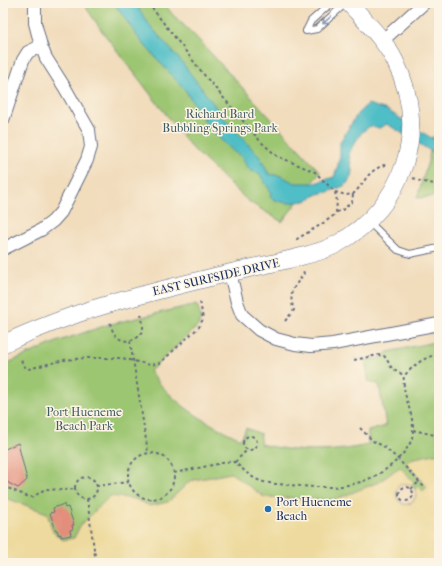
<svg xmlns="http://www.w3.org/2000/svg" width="442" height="566" viewBox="0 0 442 566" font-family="'IM FELL French Canon',serif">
	<rect width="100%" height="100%" fill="#fcf5e5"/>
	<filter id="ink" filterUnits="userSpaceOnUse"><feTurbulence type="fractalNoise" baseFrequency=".025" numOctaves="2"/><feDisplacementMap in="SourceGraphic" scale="8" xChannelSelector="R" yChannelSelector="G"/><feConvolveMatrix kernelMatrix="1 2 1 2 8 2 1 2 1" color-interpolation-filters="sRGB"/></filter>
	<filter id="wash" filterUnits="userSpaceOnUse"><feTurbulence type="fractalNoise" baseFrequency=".012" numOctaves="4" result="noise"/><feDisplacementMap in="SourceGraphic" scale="16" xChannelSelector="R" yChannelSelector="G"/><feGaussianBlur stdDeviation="0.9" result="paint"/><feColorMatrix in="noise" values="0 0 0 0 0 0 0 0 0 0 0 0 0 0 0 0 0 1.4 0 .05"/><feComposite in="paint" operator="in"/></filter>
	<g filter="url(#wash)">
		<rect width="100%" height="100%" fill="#f1dcbc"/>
		<!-- green -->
		<path fill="#9dc672" stroke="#5c7a68" d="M83,3H164L172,14L195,36L320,172L282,222L248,201L191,147L102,31Z
			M439,136V196L417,198L429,158L432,137Z
			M197,304L201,319L198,326L150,371C172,404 206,423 241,439L246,428L261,434L260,444C296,453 331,453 368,445V431L386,426L379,384L369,383L365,360L380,358L388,352L439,341V453L410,459L428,487L423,491L418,486L415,489L411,485L414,482L400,467L379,482L334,500L264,497L230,473L190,481L168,502L149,506L135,499L80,526L74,538L63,540L53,532L47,513L3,497V365L59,341L107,325Z"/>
		<!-- sand -->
		<path fill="#eeda9e" stroke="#84847e" d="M439,453V563H3V497L47,513L53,532L63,540L74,538L80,526L110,496L135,499L150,506L168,502L190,481L231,473L264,497L334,500L379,482L400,467L414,482L411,485C386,477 397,516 413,501C417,497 416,493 415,489L418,486L423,491L427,487L406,463L410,459Z"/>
		<!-- water -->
		<path fill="#50bec6" stroke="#367692" d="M114,3H135L151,27L181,61L227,122L260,157L269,174L281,176L295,183H315L334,177L337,169L340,156V142L358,113L368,104L387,110L433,139L439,140V156L387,124L379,128L370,126L362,132L352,147L349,155L352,171L351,177L346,185L328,192L318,194L305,201L288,203L277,201L270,197L271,192L259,173L251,171L247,167L241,156L234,152L210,129L185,90L140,40Z"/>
		<g id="blocks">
			<!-- building -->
			<path fill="#e38d7b" d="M18,443L27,480L18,488L3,480V450Z
				M64,504L65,508L68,507L74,525H72L73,529L70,530L71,535L61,537V534L59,535L57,530H56L50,513L54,512L53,508Z"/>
		</g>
	</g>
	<g filter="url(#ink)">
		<use href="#blocks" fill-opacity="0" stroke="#666c7f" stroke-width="1"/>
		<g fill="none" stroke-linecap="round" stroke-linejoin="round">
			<!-- lane casing -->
			<g stroke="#666c7f" stroke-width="8">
				<path id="lane" d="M306,31L317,29L346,3
					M306,31L311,21L331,3
					M369,222L398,250L410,254L439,248"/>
			</g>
			<!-- street casing -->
			<g stroke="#666c7f" stroke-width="14">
				<path id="street" d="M382,41L424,3
					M3,120L23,60L28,52L41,46
					M3,249L41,230L53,221L61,212L87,160L91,147L89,130L65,88L46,58L41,46L35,23V3
					M230,273L237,302L242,315L259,330L276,339L295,344L311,346L333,344L439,324"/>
			</g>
			<!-- secondary casing -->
			<g stroke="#666c7f" stroke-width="18">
				<path id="secondary" d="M3,344C28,332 54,322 80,313C129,297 179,285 229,273C249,268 270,264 291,259C307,255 323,252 337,244C404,206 430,131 395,61C384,39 365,21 349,3"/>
			</g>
			<!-- path -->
			<path stroke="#666c7f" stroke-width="2" stroke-dasharray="3 3" stroke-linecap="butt" d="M148,3L205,76L261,142L277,156L315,172L335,192L337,201L336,212L333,216L325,222L297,239L298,242
				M413,178L420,181L439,185
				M335,192L346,195L353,194C366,182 366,172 384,165L387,167
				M336,212L341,211L352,202L353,194
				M285,321L294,310C288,293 293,288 304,274L303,270
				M110,323C111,327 113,333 117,337C126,345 143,339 143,327C143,323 142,318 141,314
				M130,341L148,452
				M21,360L24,366L28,369L64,360L88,358H122L150,365L160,363L199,327L203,319L200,301
				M354,360L378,355L384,356L386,358L391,367L403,375
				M360,428L373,441L383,446L398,459L424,487
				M413,430L439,436
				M243 443a7 7 0 1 1 14 0a7 7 0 1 1-14 0Z
				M128 476a23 23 0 1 1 46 0a23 23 0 1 1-46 0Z
				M235,462L248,449
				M174,473L232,461C240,465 247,475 256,479C266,484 278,484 289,485C328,489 364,490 395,462C402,455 409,448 412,438C417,416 401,397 404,376C414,365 424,357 439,354
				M75 488a11 11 0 1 1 22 0a11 11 0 1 1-22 0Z
				M3,486L29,497H33L45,489L63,490L75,489
				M96,486L129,482
				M399 494a7 7 0 1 1 14 0a7 7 0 1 1-14 0Z
				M411,489L419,482
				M87,499L96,563"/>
			<!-- lane -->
			<use href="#lane" stroke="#fff" stroke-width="6"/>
			<!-- street -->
			<use href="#street" stroke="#fff" stroke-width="12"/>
			<!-- secondary -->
			<use href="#secondary" stroke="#fff" stroke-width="17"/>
		</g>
		<!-- one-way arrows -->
		<defs><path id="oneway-shaft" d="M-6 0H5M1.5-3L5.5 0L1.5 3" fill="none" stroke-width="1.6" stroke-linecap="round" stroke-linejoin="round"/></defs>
		<use stroke="#8d97ae" href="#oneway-shaft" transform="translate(327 20) rotate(138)"/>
	</g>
	<!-- markers -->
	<circle fill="#1f6fb2" stroke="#fcf5e5" stroke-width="1.5" cx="268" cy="509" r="4"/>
	<g text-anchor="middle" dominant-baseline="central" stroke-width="3" stroke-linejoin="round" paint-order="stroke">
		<!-- park labels -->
		<g font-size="12" fill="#425c64" stroke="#fcf5e5">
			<text x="220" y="114">Richard Bard<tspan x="220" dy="14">Bubbling Springs Park</tspan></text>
			<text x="84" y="412">Port Hueneme<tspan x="84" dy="14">Beach Park</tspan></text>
		</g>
		<!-- street labels -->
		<g font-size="12" fill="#1b2f5e" stroke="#fcf5e5">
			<text transform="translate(216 277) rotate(-13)">EAST SURFSIDE DRIVE</text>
		</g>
		<!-- poi labels -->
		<g font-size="12" fill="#1b2f5e" stroke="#fcf5e5" text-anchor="start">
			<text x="276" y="502">Port Hueneme<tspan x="276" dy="14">Beach</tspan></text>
		</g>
	</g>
	<!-- margin -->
	<rect width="442" height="566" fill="none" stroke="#fcf5e5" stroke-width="16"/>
</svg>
